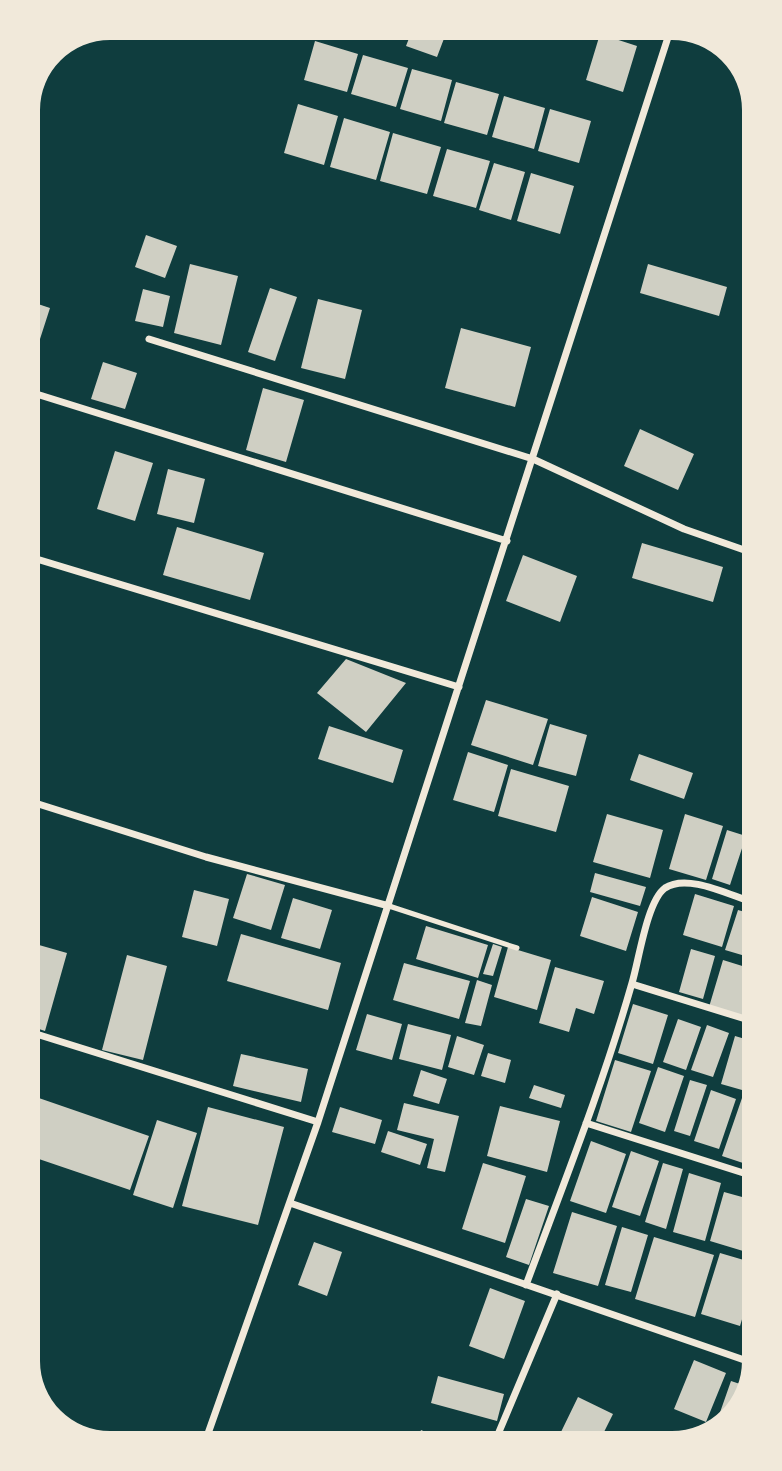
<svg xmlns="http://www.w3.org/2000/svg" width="782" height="1471" viewBox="0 0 782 1471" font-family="'Titillium Web',sans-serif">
	<rect width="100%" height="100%" fill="#0f3d3e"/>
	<!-- building -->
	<path fill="#cfcfc3" d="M413,28H448L437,57L406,46Z
		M600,34L637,46L623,92L586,80Z
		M315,41L358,54L347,92L304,80Z
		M363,55L408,68L396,107L351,94Z
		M412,69L452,80L441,121L400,109Z
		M456,82L499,94L487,135L444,123Z
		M504,96L545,108L534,149L492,137Z
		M298,104L338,116L324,165L284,153Z
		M550,109L591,121L579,163L538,151Z
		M344,118L390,132L376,180L330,167Z
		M393,133L441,147L427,194L380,181Z
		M447,149L490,161L476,208L433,196Z
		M494,163L525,172L511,220L479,210Z
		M531,173L574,186L560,234L517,221Z
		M146,235L177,246L165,278L135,267Z
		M190,264L238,276L221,345L174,333Z
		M648,264L727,287L719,316L640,293Z
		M270,288L297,297L275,361L248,352Z
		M143,289L170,296L163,327L135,321Z
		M318,299L362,310L345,379L301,368Z
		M29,301L50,308L30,370H29Z
		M461,328L531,347L515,407L445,388Z
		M103,362L137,373L125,409L91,399Z
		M263,388L304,400L286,462L246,450Z
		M640,429L694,454L678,490L624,466Z
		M115,451L153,463L135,521L97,509Z
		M168,469L205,479L194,523L157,514Z
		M177,527L264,553L250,600L163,575Z
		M642,543L723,567L713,602L632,578Z
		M523,555L577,576L560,622L506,601Z
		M346,659L406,683L366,732L317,693Z
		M486,700L548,719L533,765L471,745Z
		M550,724L587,735L576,776L538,766Z
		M329,726L403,750L393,783L318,759Z
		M468,752L508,765L494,812L453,800Z
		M639,754L693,773L684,799L630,780Z
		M511,769L569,786L556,832L498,816Z
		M607,814L663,830L650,878L593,862Z
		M685,814L723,826L706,880L669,869Z
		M727,830L746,836L730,885L712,879Z
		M595,873L646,887L640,906L590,892Z
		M247,874L285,885L271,930L233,918Z
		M194,890L229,899L217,946L182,937Z
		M695,894L734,906L722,947L683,935Z
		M592,897L638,912L626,951L580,936Z
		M293,898L332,910L320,949L281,938Z
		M738,910L752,914V958L725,950Z
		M426,926L488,945L478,978L416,959Z
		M241,934L341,963L328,1010L227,981Z
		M32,943L67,953L45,1031L33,1027Z
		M493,944L502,947L493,976L483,974Z
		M508,947L551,960L537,1010L494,997Z
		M691,949L715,956L703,999L679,992Z
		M127,955L167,966L143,1060L102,1050Z
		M723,960L752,969V1020L709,1007Z
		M404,963L470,981L459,1019L393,1000Z
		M555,967L604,981L594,1014L576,1008L569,1032L539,1023Z
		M477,980L492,985L481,1026L465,1023Z
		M633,1004L668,1015L653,1064L618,1053Z
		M367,1014L402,1024L392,1060L356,1050Z
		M678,1019L701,1027L686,1070L663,1062Z
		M408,1024L451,1035L442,1070L399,1059Z
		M707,1025L729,1033L713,1077L691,1070Z
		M457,1036L484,1045L474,1075L448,1067Z
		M735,1036L752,1041V1056L742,1090L721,1084Z
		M488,1053L511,1060L505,1083L481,1076Z
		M241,1054L308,1069L301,1102L233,1086Z
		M615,1060L651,1071L631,1132L596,1121Z
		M658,1067L684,1076L665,1132L639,1123Z
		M421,1070L447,1079L439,1104L413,1096Z
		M753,1075V1092L747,1091Z
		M690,1080L707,1085L690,1136L674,1131Z
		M534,1085L565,1095L561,1108L529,1098Z
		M711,1090L736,1099L719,1149L694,1141Z
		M33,1096L149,1136L130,1190L33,1157Z
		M742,1098L753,1102V1144L746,1164L722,1156Z
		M404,1103L459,1116L445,1172L427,1168L434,1139L397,1130Z
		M500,1106L560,1121L547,1172L487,1156Z
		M208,1107L284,1127L258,1225L182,1206Z
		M340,1107L382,1120L375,1144L332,1132Z
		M157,1120L197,1133L173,1208L133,1195Z
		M388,1131L427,1144L420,1165L381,1152Z
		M591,1141L626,1154L606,1213L570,1201Z
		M631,1151L659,1161L640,1216L612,1207Z
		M483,1163L526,1176L505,1243L462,1229Z
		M663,1163L683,1169L666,1229L645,1222Z
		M689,1173L721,1183L705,1241L673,1232Z
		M724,1192L753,1200V1254L710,1241Z
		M526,1199L549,1206L529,1265L506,1257Z
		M572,1212L617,1226L598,1286L553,1273Z
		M622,1227L648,1235L631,1292L605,1285Z
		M654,1237L714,1255L695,1317L635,1299Z
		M314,1242L342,1252L327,1296L298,1285Z
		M720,1253L754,1263V1279L740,1326L701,1314Z
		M490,1288L525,1301L504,1359L469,1346Z
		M754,1293V1329L743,1326Z
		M694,1360L726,1373L706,1422L674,1409Z
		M438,1376L504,1394L497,1421L431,1403Z
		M731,1381L746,1386L740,1407L721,1422L717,1421Z
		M578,1397L613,1414L601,1438H573L561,1432Z
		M421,1430L442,1439L417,1440Z"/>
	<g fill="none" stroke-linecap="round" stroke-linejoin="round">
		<!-- service -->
		<path stroke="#f1e9da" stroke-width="5" d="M389,906L517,948"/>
		<!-- minor -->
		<path stroke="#f1e9da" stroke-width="7" d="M149,339L533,459L684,529L750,552
			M30,392L507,541
			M30,557L459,687
			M32,802L206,857L389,906
			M632,984L752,1021
			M33,1033L318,1122
			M586,1123L753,1176
			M290,1203L753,1363
			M526,1285C563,1185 603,1085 632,983C639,960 647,901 665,888C687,873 729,895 752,902
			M496,1439L557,1294
			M205,1442L318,1122L671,28"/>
	</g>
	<!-- crop -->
	<path d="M0 0H782V1471H0ZM110 40H672A70 70 0 0 1 742 110V1361A70 70 0 0 1 672 1431H110A70 70 0 0 1 40 1361V110A70 70 0 0 1 110 40Z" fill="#f1e9da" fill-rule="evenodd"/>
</svg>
